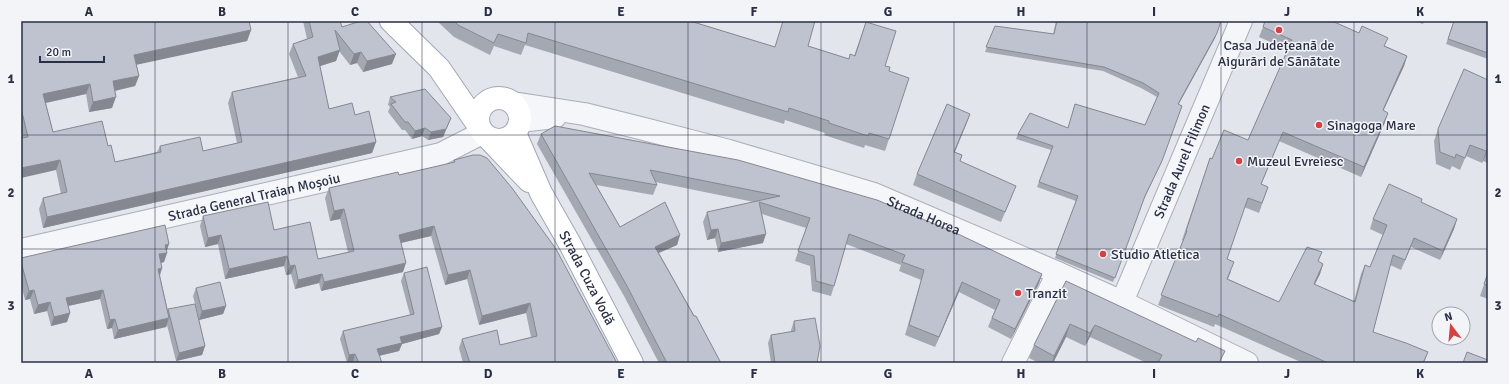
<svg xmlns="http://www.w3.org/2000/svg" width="1509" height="384" viewBox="0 0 1509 384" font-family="Signika,sans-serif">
	<rect width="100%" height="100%" fill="#e2e5eb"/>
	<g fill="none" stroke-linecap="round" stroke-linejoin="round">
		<!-- minor casing -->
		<g stroke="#aaaeb9" stroke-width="24">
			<g id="minor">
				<path id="s1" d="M513,103L584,114L644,129L729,151L874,194L1058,273L1122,302L1247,363"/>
				<path d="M520,121L555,117"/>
				<path id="s2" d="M21,250L441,154L482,133"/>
				<path id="s3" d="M1122,302L1241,21"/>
				<path d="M1013,363L1058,273"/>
			</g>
		</g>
		<!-- major casing -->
		<g stroke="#a1a7b8" stroke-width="24">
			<g id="major">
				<path d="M391,21L439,68L478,125"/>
				<circle cx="499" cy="119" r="21"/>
				<path id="s4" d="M515,133L541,193L570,244L632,363"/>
				<path d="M488,138L529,181"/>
			</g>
		</g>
		<!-- minor -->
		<use href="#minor" stroke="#f5f6f9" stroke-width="22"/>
		<!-- major -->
		<use href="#major" stroke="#fff" stroke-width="22"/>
	</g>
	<!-- wall -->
	<path fill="#a4a8b2" d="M21,21L251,30L247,41L136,64L139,76L135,86L115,91L112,108L89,112L86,94L46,103L53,132L108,146L115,162L157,152L160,146L203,151L237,143L228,103L232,92L298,77L289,54L293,44L307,39L303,21H340L342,27L392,64L363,72L357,63L350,65L339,51L336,61L320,66L329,109L355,115L376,142L372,153L43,228L39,209L43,198L61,194L56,170L22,138L21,134Z
		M437,21H690L775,47L783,21H815L808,46L848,59L854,56L866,22L885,66L889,71V139L885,151L865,145L864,148L824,135L825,133L785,120L784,124L525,45L521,55L494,46L490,55L454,37Z
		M1056,21H1221L1215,38L1178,105L1160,165L1143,201L1113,282L1055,258L1076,201L1037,187L1051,150L1016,139L1018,134L1068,128L1075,104L1145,125L1157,97L1141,88L1103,71L985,52L995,26L1053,34Z
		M1415,21H1424L1423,24Z
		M1454,21H1488V59L1446,44Z
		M1263,27L1385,46L1407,56L1404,66L1383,111L1385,122L1361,177L1279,141L1261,185L1268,187L1259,213L1244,207L1227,259L1231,272L1228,279L1279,302L1319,262L1323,264L1320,274L1314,285L1354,301L1361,274L1365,265L1370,267L1383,235L1370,229L1373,219L1421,202L1457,219L1454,229L1440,260L1411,247L1401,270L1390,265L1373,332L1428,352L1424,363H1303L1215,324L1214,327L1158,305L1183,241L1182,240L1210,158L1212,159L1248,140L1288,50L1259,37Z
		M1488,80V163L1483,161L1482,163L1466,156L1460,170L1452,166L1450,170L1436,164L1434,141L1438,129Z
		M390,97L451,118L443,137L428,140L422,136L412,139L405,130H402L388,112L390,107L388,105Z
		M970,114L955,152L962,155L960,162L1012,196L1001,222L913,185L917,174Z
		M555,126L1042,274L1039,283L1011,339L988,327L995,310L959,292L935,347L905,335L921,280L899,271L901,265L846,244L834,286L831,296L812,291L810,266L795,261L806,228L762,214L763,243L718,252L715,238L707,240L703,222L707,212L754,202L655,182L657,185L653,195L596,185L620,227L680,235L677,245L659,253L721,363H659L624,296L537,144L541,134Z
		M454,160L617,363H463L459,348L462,339L500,345L531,337L526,313L479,325L467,279L445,285L431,236L401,243L403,272L321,291L319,283L295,289L291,274L286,275L284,266L225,279L218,244L205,247L200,226L203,216L274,230L318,259L348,252L340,219L330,221L325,198L329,188L399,175L453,163Z
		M167,251V253L164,262L161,263L162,268L160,276L168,311V309L198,315L193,296L196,288L226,306L223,314L199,320L205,346L202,355L176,361L167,325L166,327L114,339L112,328L107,329L100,299L68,306L70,313L67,322L51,326L47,311L34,314L30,299L25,300L21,284V258Z
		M404,273L442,327L439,334L402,344L399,351L379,356L382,363H353V362L347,363L340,339L343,331L410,315L401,281Z
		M1488,273V299L1480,296Z
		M1066,281L1220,363H1147L1090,337L1085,346L1066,337L1053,363H1039L1029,358L1034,345Z
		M794,321L817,363H771L768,343L771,335L791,332V330Z"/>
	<!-- shaded-wall -->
	<path fill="#868891" d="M251,30L247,41L131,66L134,55Z
		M1217,33L1215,38L1176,109L1178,104Z
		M340,50L336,61L314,68L318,57Z
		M361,52L357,63L350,65L354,54Z
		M396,54L392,64L363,72L367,61Z
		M1407,56L1404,66L1379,120L1383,110Z
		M139,76L135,86L109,92L113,81Z
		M90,84L86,94L40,104L43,94Z
		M116,97L112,108L89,112L93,102Z
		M1182,106L1160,165L1143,201L1113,282L1145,196Z
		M1388,113L1385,122L1361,177L1364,167Z
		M970,114L966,125L950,163L954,152Z
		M451,118L443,137L428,140L431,132Z
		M425,128L422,136L412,139L415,131Z
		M376,142L372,153L43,228L47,217Z
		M1488,150L1483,161L1482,163L1486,151Z
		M60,160L56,170L21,178V168Z
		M344,209L340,219L330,221L334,211Z
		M1457,219L1454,229L1440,260L1443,251Z
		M434,226L431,236L396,244L399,235Z
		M718,229L715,238L707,240L711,230Z
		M766,234L763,243L718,252L721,243Z
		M221,235L218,244L205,247L208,238Z
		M680,235L677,245L651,256L655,247Z
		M169,244L166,253H167L164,262L156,264L159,254L165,245Z
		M287,256L284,266L225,279L229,269Z
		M406,263L403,272L321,291L324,282Z
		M1323,264L1320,274L1310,294L1314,284Z
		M295,265L291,274L286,275L290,266Z
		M162,268L159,277L158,269Z
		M470,270L467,279L445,285L448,275Z
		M322,274L319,283L295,289L298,280Z
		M1042,274L1039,283L1011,339L1015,329Z
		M962,282L959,292L935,347L939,337Z
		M34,290L30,299L25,300L29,291Z
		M103,290L100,299L63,307L66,298Z
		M50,302L47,311L34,314L38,305Z
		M530,303L526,313L479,325L482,316Z
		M226,306L223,314L199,320L202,311Z
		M70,313L67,322L51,326L54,317Z
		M169,318L166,327L114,339L118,330Z
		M115,319L112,328L107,329L110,320Z
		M1070,324L1066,337L1053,363H1052L1054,356Z
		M1095,325L1090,337L1085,346L1090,333Z
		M442,327L439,334L402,344L399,351L374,357L377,349L400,337Z
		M205,346L202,355L176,361L179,353Z
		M355,354L353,362L347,363L349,355Z"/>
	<!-- building -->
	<path fill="#bfc3cf" stroke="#868891" d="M21,21H249L251,30L134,55L139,76L113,81L116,97L93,102L90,84L43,94L53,132L102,121L108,146L111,145L115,162L161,152L160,146L200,137L203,151L242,142L232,92L306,76L293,44L313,37L309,21H340L342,27L361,21H367L396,54L367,61L361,52L354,54L335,30L340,50L318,57L329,109L352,103L355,115L369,111L376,142L47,217L43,198L67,192L60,160L21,168V138L28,137L21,108Z
		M454,21H690L775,47L783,21H815L808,46L849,59L850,54L855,56L866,22L896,31L885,66L890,67L889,71L909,78L889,139L869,133L868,136L829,123V121L789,108L788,112L528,33L526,43L498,34L494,43L458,25Z
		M1057,21H1221L1217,33L1178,104L1182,106L1162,161L1145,196L1115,278L1056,254L1078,196L1039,182L1053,146L1018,134L1030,113L1068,128L1075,104L1145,125L1159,93L1143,83L1104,67L986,47L995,26L1054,34Z
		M1265,21H1332L1359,33L1362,26L1386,37L1388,38L1384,46L1407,56L1383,110L1388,113L1364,167L1283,132L1261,184L1268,187L1262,203L1248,198L1227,259L1234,262L1227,279L1279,302L1307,247L1322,252L1318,261L1323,264L1314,284L1355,302L1365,265L1370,267L1387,225L1373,219L1389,184L1422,199L1421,202L1457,219L1443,251L1414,238L1405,260L1393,255L1373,332L1406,343L1428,352L1423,363H1328L1219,314L1218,317L1161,295L1187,231H1186L1210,158L1212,159L1224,130L1248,140L1292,40L1263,27Z
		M1454,21H1488V53L1448,39Z
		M1464,69L1488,80V150L1486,151L1470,145L1465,158L1456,154L1455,158L1440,152L1438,129Z
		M425,89L451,118L446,129L431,132L425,128L415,131L408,122H405L391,104L396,102L390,97Z
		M947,104L970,114L954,152L962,155L960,161L1016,186L1005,212L917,174Z
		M555,126L738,160L877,200L956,233L1042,274L1015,329L992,318L1000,300L962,282L939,337L909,325L924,270L902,262L905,255L849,234L834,286L816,281L814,256L798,251L810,218L759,202L766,234L721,243L718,229L711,230L707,212L780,196L650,170L657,185L589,173L620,227L665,202L680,235L655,247L694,316H696L721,363H667L627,286L541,134Z
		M473,155H480L487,158L512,188L556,249L617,363H470L462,339L497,330L500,345L537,336L530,303L482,316L470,270L448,275L434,226L399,235L406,263L324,282L322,274L298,280L295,265L290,266L287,256L229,269L221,235L208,238L203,216L268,202L274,230L310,222L318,259L354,251L344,209L334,211L329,188L398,172L399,175L455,162L454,160Z
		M165,225L169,244L165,245L167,253L159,254L162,268L158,269L169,318L118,330L115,319L110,320L103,290L66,298L70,313L54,317L50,302L38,305L34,290L29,291L21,262V258Z
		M427,267L442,327L400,337L402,343L377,349L382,363H359L355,354L349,355L343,331L414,314L404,273Z
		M1488,273V286L1484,284Z
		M1066,281L1196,342L1198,338L1225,351L1219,363H1158L1162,355L1095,325L1090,333L1070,324L1054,356L1034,345Z
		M220,282L226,306L202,311L196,288Z
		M195,304L205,346L179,353L168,309Z
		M815,318L820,346L817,363H775L771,335L795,331L794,321Z
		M1467,352L1488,360V363H1463Z"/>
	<!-- grid -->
	<path fill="none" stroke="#292f45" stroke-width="1" stroke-opacity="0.55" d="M155,21V363M288,21V363M422,21V363M555,21V363M688,21V363M821,21V363M954,21V363M1087,21V363M1221,21V363M1354,21V363M21,135H1488M21,249H1488"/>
	<!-- markers -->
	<g fill="#d64143" stroke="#f2f4f8" stroke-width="1.5">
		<circle cx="1279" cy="30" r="4"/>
		<circle cx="1319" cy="125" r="4"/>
		<circle cx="1239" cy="161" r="4"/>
		<circle cx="1103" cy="254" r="4"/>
		<circle cx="1018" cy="293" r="4"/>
	</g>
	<g text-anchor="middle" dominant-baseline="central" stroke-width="3" stroke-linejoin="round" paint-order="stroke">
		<!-- poi labels -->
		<g font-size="14" fill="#292f45" stroke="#f2f4f8" text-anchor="start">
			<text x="1279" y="45" text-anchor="middle">Casa Județeană de<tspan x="1279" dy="16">Aigurări de Sănătate</tspan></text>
			<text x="1327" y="125">Sinagoga Mare</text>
			<text x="1247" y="161">Muzeul Evreiesc</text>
			<text x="1111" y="254">Studio Atletica</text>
			<text x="1026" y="293">Tranzit</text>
		</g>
		<!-- street labels -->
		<g font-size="14" fill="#292f45" stroke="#f2f4f8">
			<text stroke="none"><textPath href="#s3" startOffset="153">Strada Aurel Filimon</textPath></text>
			<text stroke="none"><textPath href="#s2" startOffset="239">Strada General Traian Moșoiu</textPath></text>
			<text stroke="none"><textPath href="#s1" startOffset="427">Strada Horea</textPath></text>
			<text stroke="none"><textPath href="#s4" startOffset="162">Strada Cuza Vodă</textPath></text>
		</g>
	</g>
	<!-- border -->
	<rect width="1509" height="384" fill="none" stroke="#f2f4f8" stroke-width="44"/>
	<!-- north arrow -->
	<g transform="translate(1451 326) rotate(344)"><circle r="19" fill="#f2f4f8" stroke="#a2a5b0"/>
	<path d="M0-3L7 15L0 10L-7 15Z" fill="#d64143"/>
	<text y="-6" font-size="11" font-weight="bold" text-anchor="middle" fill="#292f45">N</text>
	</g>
	<!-- scale -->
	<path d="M40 56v6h64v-6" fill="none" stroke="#292f45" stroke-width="2"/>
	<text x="46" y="56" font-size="12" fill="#292f45" stroke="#f2f4f8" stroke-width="3" paint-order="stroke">20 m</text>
	<rect x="22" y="22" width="1465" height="340" fill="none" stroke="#292f45" stroke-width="1.5"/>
	<g font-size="13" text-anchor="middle" font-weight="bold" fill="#292f45">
		<text x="89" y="16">A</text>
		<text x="222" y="16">B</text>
		<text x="355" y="16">C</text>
		<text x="488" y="16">D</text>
		<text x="621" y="16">E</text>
		<text x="754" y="16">F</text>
		<text x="888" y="16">G</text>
		<text x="1021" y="16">H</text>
		<text x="1154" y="16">I</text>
		<text x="1287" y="16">J</text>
		<text x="1420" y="16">K</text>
		<text x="11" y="83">1</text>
		<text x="1498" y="83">1</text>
		<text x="11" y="197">2</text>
		<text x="1498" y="197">2</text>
		<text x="11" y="310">3</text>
		<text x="1498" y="310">3</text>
		<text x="89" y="378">A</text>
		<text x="222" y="378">B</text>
		<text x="355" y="378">C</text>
		<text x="488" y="378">D</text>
		<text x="621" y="378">E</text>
		<text x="754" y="378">F</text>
		<text x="888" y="378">G</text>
		<text x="1021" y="378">H</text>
		<text x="1154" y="378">I</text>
		<text x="1287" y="378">J</text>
		<text x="1420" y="378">K</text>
	</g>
</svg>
